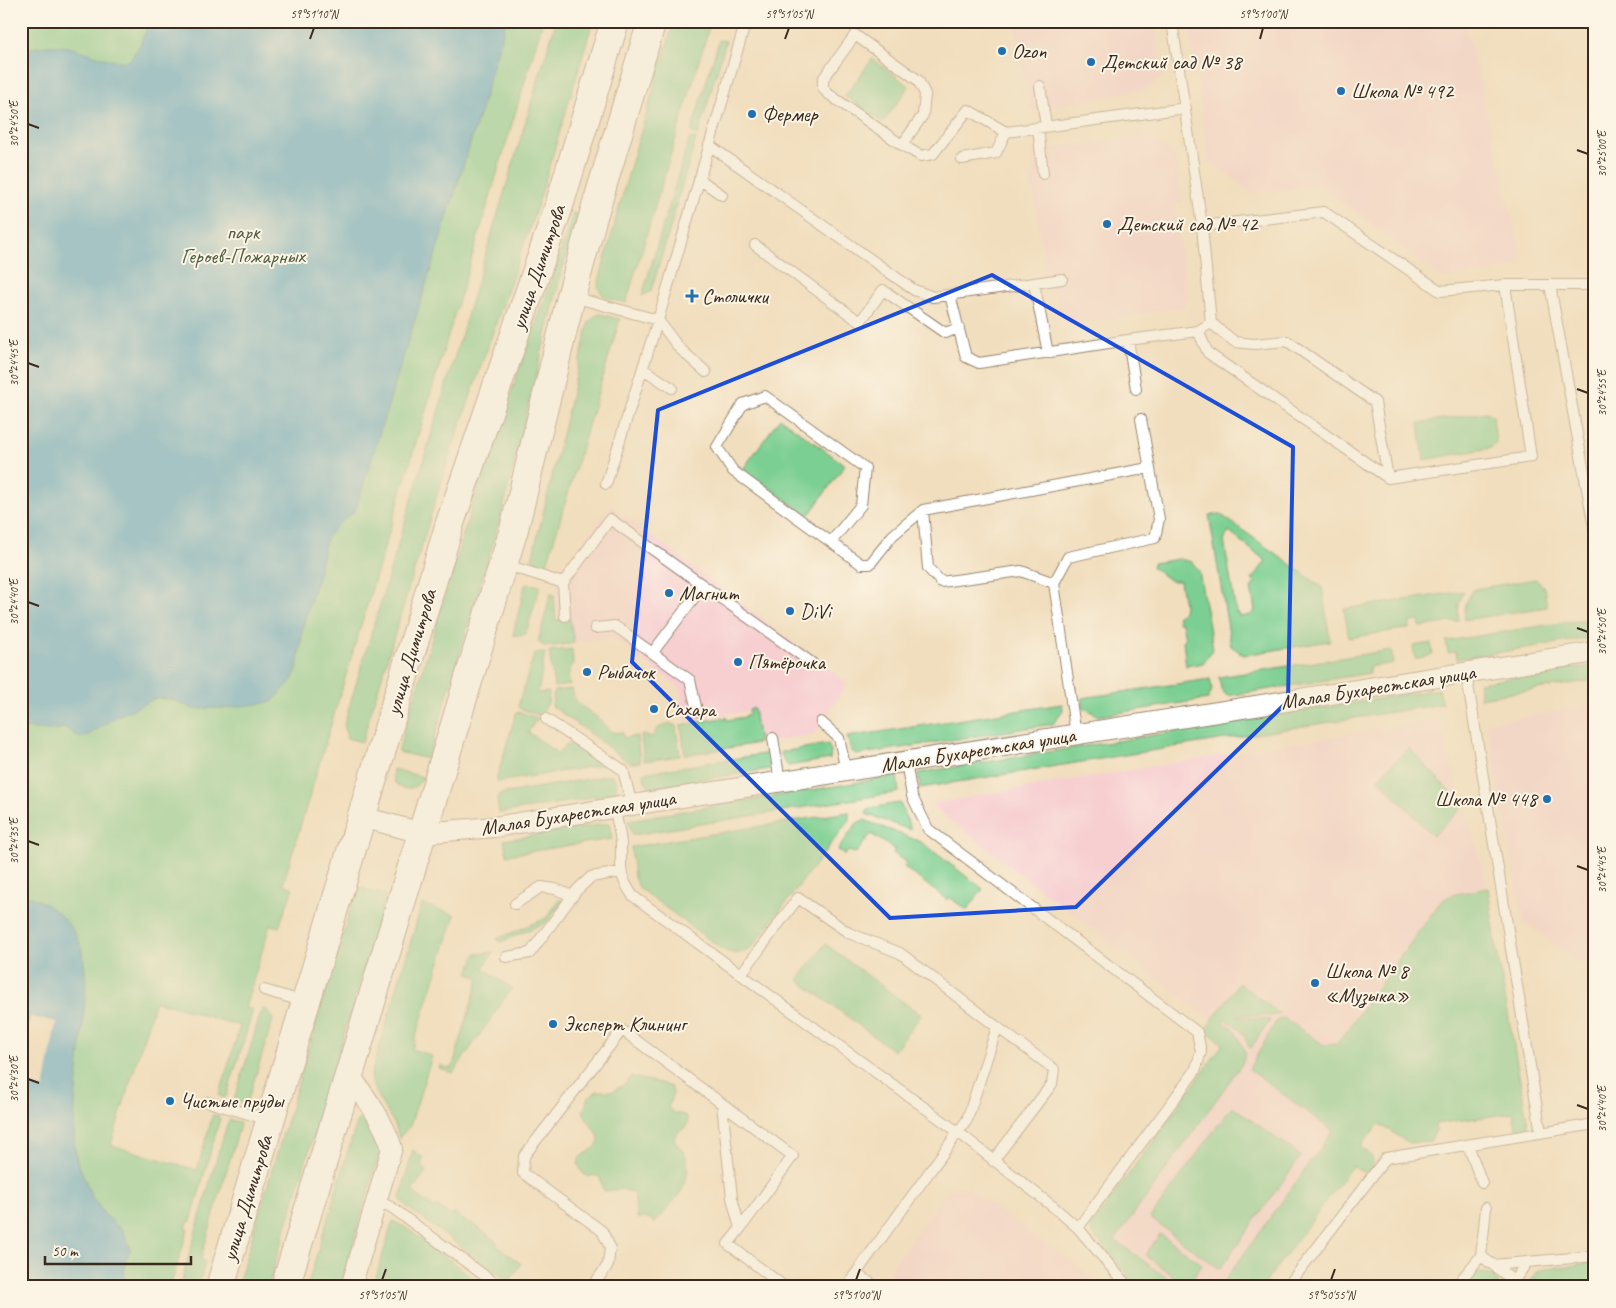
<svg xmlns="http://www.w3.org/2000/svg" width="1616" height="1308" viewBox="0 0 1616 1308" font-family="Caveat,sans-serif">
	<rect width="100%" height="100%" fill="#fcf5e5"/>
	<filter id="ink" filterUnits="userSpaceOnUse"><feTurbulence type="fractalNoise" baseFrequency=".02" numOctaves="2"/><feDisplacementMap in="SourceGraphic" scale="10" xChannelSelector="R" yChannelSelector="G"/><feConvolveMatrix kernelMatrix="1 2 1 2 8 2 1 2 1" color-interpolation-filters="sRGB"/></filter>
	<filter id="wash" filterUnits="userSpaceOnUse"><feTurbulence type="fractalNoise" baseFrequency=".0096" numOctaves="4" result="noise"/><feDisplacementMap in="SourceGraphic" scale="20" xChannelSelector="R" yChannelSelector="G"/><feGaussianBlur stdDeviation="1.12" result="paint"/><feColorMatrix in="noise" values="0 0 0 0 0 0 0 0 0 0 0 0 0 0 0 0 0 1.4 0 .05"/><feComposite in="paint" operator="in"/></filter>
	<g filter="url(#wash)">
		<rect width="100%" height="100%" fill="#f1debe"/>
		<!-- built -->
		<path fill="#f7cfd1" d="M1014,21H1154L1163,76L1150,89L1030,110Z
			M1189,21H1465L1523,264L1498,270L1444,279L1319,184L1251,193L1209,161Z
			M1149,135L1175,156L1183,203L1174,204L1189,299L1182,307L1068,325L1061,317L1056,291H1047L1042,269H1045L1031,177H1035L1032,152Z
			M612,506L847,683L815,734L759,743L754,710L685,721L679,687L613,638L561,643L556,580L609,507Z
			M1595,705V973L1524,923L1486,722Z
			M1438,719L1485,875L1496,942L1390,1095L1234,1287H1172L1103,1236L1243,1044L934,808V803Z
			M966,1187L1105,1286L1106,1287H891L882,1280L948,1189Z"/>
		<!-- green -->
		<path fill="#7bcf92" stroke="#5b7c58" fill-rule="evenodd" d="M21,21H543L283,884L293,888L279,927L270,925L245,1008L253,1010L227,1095L225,1098L219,1096L240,1026L155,1001L116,1128L111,1145L197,1170L213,1114L220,1118L191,1221L188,1222L186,1229H188L170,1287H21Z
			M556,21H593L539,201L444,472L362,742L347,738L344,724Z
			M674,21H711L626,303C614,300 600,299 598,285L628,175Z
			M719,40L726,41L698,135L691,132Z
			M872,59L909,86L883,123L845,96Z
			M693,138L696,139L675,209L673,208L672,211L675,212L651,291L642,296L689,139Z
			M573,213L578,215L561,274L503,509L428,759L398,752L478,485L554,273Z
			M600,314L620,319L546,567L532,559L589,322L595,316Z
			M1486,412L1493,416L1496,443L1491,448L1424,460L1419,423Z
			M780,418L845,465L808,516L743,469Z
			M1220,514L1322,587L1330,641L1244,655L1231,646L1209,515ZM1229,532L1266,561L1252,580L1255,583L1251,588L1255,610L1251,615L1240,617L1239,613H1236L1224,540Z
			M1179,559L1192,562L1199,571L1213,649L1203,663L1186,666L1183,640L1185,639L1182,622L1179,623L1177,616L1183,612L1184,605L1180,581H1171L1152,567L1153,563Z
			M1536,579L1544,587L1547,607L1464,620L1466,602L1474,589Z
			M531,584L540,586L526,633L521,636L513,635L525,585Z
			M1464,591L1459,603L1458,621L1420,627L1419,621L1410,622V628L1349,638L1344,609Z
			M551,593L554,595L556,620L570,619L574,643L546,647L538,642Z
			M1595,620V637L1457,659L1456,652L1448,653L1446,641L1566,622Z
			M1431,643L1433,655L1415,659L1413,646Z
			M572,649L573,664L568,675L570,685L554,687L549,651Z
			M1391,650L1393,663L1369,667L1370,673L1227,696L1221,689L1219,677Z
			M537,653H545L538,693L549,692L548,703L540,715L520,709L518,706L534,655Z
			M1595,665V680L1480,698L1479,683Z
			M1210,679L1212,690L1208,699L1098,716L1083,707L1082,698Z
			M572,689L575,701L603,722V724L614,733L622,732L624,738L637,736L640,762L630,763L552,706L554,691Z
			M1439,689L1442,704L920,788L918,773Z
			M1062,704L1063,710L1053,724L881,751L856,755L851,750L847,737Z
			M754,708L759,743L685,755L681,725L722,718L724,720L726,717L727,720L745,717L746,715H749V710Z
			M519,712L538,718L528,732L557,753L565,746L572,744L602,765L497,782V777L516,713Z
			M670,723L676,726L680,756L644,761L641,735L652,737L658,728Z
			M828,744L831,752L830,759L788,766L782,758L781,752Z
			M1409,748L1464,806L1433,836L1378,778Z
			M769,753L771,761L769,769L650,788L645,781L644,773Z
			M393,769L423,777C414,796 389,791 393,769Z
			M612,775L617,783L615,794L594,797V795L590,796V798L499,813L497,798L500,794Z
			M897,776L899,792L639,834H632L628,820Z
			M900,803L911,830L866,814L869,808Z
			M849,812V820L753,946C744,955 733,955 722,949L640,889L634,878L631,847Z
			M864,820L921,842L983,889L967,910L949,897L947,900L904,867L907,863L893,853L895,849L871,834L856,853L848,851L845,855L838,850L857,823Z
			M609,823L612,839L507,855L504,840Z
			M357,887L386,895L268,1287H237Z
			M1488,888L1497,952L1528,1125L1525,1130L1521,1131L1516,1127L1513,1113L1435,1124L1436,1131L1430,1141L1410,1143L1379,1124L1360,1146C1368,1153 1377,1158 1372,1169C1363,1175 1360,1171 1352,1166L1262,1287H1220L1333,1131L1249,1069L1277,1020L1284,1018L1324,1045L1337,1044L1441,901L1451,895Z
			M559,900L563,901L547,922L501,942L497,939L546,918Z
			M422,904L455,915L412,1049L432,1056L410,1126L399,1138C395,1115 372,1099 371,1075Z
			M825,944L921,1015L894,1051L798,980Z
			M494,952L483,968L512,988L453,1073L439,1068L440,1065L452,1069L479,978L468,973L476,954Z
			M1239,983L1280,1014L1270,1016L1238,1015L1239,1017L1270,1020L1251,1048L1249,1047C1243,1032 1240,1026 1225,1020L1223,1022L1234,1029L1245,1052L1242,1064L1115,1240L1179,1287H1137L1093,1234L1090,1228L1092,1225L1223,1044L1205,1030Z
			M262,1009L268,1011L273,1020L248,1100L244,1104L234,1101Z
			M631,1077L661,1083L671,1087L673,1094L668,1108L674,1113L685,1115L688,1120L686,1127C683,1129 679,1131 676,1134C670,1142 684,1150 686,1157C689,1165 687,1177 684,1185C681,1195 662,1214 655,1223L649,1218H637L634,1193L622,1189L605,1191L602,1187L600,1177L593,1175L588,1177L582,1172L578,1164L580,1157C615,1138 593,1136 583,1111L589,1097L597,1091H613L624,1085Z
			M1232,1106L1301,1156L1220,1269L1150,1218Z
			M363,1118L371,1123L380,1152L340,1287H307L330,1211H332L333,1208L331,1207L356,1125L358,1121Z
			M230,1120L239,1122L240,1125L201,1258L205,1263L198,1287H180L219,1150L221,1148L220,1147L228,1122Z
			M413,1150L423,1158L421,1164L426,1171L412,1191L434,1208L437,1206L451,1216L455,1213L469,1224L471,1222L497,1242L496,1245L521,1264L509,1282L408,1208L400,1199Z
			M393,1221L405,1227L478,1281L483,1287H373Z
			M1160,1234L1202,1264L1187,1286L1145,1255Z
			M1590,1263L1595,1265V1287H1526L1539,1270Z
			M1478,1273C1488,1273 1491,1274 1498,1282L1497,1287H1469L1471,1280Z"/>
		<!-- water -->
		<path fill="#4ea4ca" stroke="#446774" d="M149,21H506L481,109L355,511L338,524L326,539L317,580L304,621L297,669L292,680L272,702L226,708L193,709L172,699L156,698L114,718L90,734L80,738L65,728L51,730L21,728V50C36,47 53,44 68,47C88,51 108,63 129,61L140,45Z
			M21,894C47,900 73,921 81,948C88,973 85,998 83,1024C79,1064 73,1105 74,1145L77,1160L92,1197L104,1214L123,1231L131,1249L125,1261L124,1287H21Z"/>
		<!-- pier -->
		<path fill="#f1debe" d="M30,1017L56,1022L44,1088L21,1084V1063Z"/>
	</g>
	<g filter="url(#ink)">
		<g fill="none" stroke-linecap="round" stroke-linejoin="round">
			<!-- lane casing -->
			<g stroke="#96846e" stroke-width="12">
				<path id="lane" d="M1172,21L1202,226L1211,323L1198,331
					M1040,86L1046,126
					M1038,127L1043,174
					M709,145L914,290L933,297L1034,283L1048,353
					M902,145L923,115L925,94L918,80L855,35L823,79V88L827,93L902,145L921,156L933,154L968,110L1006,132L1186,108
					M962,159L996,153L1006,132
					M699,179L722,195
					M755,245L860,322L883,290L945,333L959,328
					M1034,283L1062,279
					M1505,285H1595
					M1550,285L1595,533
					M950,295L966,357L979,363L1128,340L1198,331L1208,353L1388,478L1531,457L1505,285L1440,291L1324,212L1202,226
					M573,297L658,320L679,348L706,372
					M1211,323L1235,342L1254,344L1287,341L1375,402L1388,478
					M1128,340L1136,389
					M643,369L672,388
					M606,484L658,320L746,21
					M923,510L928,568L941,582L1021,571L1054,583L1076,735
					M831,542L861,505L865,468L765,396L743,404L717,447L733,471L861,564H870L893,535L923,510L1149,468
					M504,564L563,583L610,519L812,663
					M563,583L565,616
					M1054,583L1068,557L1155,538L1159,519L1141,419
					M595,628L615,626L690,680L697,711
					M653,652L703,586
					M1466,672L1541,1133
					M546,719L623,770L632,805
					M821,722L839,738L846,771
					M773,738L780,782
					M906,762L912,796L928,829L1197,1032L1201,1052L1195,1071L1078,1228
					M614,808C617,820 620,832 621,843C622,869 617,873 633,896L958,1132L1056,1209L1078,1228L1128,1287
					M515,904L541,887L555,889L573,896
					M506,957L530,953L577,890L591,877L621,872
					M741,974L798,898L849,933L900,953L997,1027L1054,1069L1052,1084L993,1161
					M264,990L305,1002
					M208,1102L269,1120
					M722,1104L732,1198L740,1229
					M1468,1145L1482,1183
					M376,1201L391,1207L500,1287
					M1481,1256L1514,1281L1510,1286
					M1493,1265L1527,1262
					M856,1274L877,1287
					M1514,1281L1527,1262L1595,1256
					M592,1287L608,1265L610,1247L602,1231L523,1173L524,1156L622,1030L793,1156L740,1229L728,1244L785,1287
					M846,1287L967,1120L997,1027
					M1287,1287L1386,1158L1595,1124
					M1455,1287L1481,1256L1486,1208"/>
			</g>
			<!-- street casing -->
			<g stroke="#96846e" stroke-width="22">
				<path id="street" d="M362,817L422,833L494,827L1595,652
					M349,1074C366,1098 383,1120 392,1148L351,1287"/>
			</g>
			<!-- secondary casing -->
			<g stroke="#96846e" stroke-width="30">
				<path id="secondary" d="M220,1287L450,523L558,209L615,21
					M285,1287L514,529L571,297L592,220L652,21"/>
			</g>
			<!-- lane -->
			<use href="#lane" stroke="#fff" stroke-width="10"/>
			<!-- street -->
			<use href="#street" stroke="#fff" stroke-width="20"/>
			<!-- secondary -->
			<use href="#secondary" stroke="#fff" stroke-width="28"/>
		</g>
	</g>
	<!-- marked area -->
	<path d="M0 0H1616V1308H0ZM992,275L1293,447L1288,701L1076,907L890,918L632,662L658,410Z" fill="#f1debe" fill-opacity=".55" fill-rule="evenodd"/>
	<path fill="none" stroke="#1d4ed8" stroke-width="4" stroke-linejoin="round" d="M992,275L1293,447L1288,701L1076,907L890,918L632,662L658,410Z"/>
	<!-- ticks -->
	<path fill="none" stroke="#3b2a1e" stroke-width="2" d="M310,39L314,28M785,39L789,28M1260,39L1263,28M28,124L39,128M1577,150L1588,154M28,363L39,367M1577,389L1588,393M28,602L39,606M1577,628L1588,632M28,841L39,845M1577,866L1588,870M28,1079L39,1083M1577,1105L1588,1109M382,1280L386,1269M856,1280L860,1269M1331,1280L1335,1269"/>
	<!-- markers -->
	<g fill="#1f6fb2" stroke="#fcf5e5" stroke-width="2">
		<circle cx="1002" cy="51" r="5"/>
		<circle cx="1091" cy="62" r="5"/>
		<circle cx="1341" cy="91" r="5"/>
		<circle cx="752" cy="114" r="5"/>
		<circle cx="1107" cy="224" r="5"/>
		<path d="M689.5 288.5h5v5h5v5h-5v5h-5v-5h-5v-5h5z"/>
		<circle cx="669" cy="593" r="5"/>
		<circle cx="790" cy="611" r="5"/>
		<circle cx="738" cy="662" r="5"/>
		<circle cx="587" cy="672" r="5"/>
		<circle cx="654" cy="709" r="5"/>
		<circle cx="1547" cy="799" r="5"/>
		<circle cx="1315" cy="983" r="5"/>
		<circle cx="553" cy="1024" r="5"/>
		<circle cx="170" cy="1101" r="5"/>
	</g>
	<g text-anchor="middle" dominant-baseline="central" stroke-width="4" stroke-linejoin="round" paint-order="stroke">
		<!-- poi labels -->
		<g font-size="21" fill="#3b2a1e" stroke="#fcf5e5" text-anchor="start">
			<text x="1012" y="51">Ozon</text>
			<text x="1101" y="62">Детский сад № 38</text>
			<text x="1351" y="91">Школа № 492</text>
			<text x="762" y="114">Фермер</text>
			<text x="1117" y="224">Детский сад № 42</text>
			<text x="702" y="296">Столички</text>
			<text x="679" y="593">Магнит</text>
			<text x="800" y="611">DiVi</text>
			<text x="748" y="662">Пятёрочка</text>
			<text x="597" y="672">Рыбачок</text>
			<text x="664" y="709">Сахара</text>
			<text x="1537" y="799" text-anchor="end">Школа № 448</text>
			<text x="1325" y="971">Школа № 8<tspan x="1325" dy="24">«Музыка»</tspan></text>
			<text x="563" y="1024">Эксперт Клининг</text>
			<text x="180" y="1101">Чистые пруды</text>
		</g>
		<!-- park labels -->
		<g font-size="21" fill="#4e5c41" stroke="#fcf5e5">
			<text x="243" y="232">парк<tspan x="243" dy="24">Героев-Пожарных</tspan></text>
		</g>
		<!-- street labels -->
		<g font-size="21" fill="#3b2a1e" stroke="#fcf5e5">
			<text transform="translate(538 267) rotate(-71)">улица Димитрова</text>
			<text transform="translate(411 652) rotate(-73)">улица Димитрова</text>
			<text transform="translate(1378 687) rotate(-9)">Малая Бухарестская улица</text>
			<text transform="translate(978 750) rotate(-9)">Малая Бухарестская улица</text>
			<text transform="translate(578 813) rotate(-9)">Малая Бухарестская улица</text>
			<text transform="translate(247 1198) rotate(-73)">улица Димитрова</text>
		</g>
	</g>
	<!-- margin -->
	<rect width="1616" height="1308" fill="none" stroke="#fcf5e5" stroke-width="55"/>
	<!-- scale -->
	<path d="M45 1256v8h146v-8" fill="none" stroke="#3b2a1e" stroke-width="2.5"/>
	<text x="52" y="1256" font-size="15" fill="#3b2a1e" stroke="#fcf5e5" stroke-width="4" paint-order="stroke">50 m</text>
	<rect x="28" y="28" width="1560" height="1252" fill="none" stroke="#3b2a1e" stroke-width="2"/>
	<g font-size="12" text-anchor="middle" fill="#3b2a1e">
		<text x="314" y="18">59°51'10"N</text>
		<text x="789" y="18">59°51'05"N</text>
		<text x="1263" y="18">59°51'00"N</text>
		<text transform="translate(14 124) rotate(-90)" y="4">30°24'50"E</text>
		<text transform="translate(1602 154) rotate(-90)" y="4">30°25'00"E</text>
		<text transform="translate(14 363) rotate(-90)" y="4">30°24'45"E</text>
		<text transform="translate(1602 393) rotate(-90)" y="4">30°24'55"E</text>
		<text transform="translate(14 602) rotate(-90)" y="4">30°24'40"E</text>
		<text transform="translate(1602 632) rotate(-90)" y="4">30°24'50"E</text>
		<text transform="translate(14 841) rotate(-90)" y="4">30°24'35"E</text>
		<text transform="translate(1602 870) rotate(-90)" y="4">30°24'45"E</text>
		<text transform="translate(14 1079) rotate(-90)" y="4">30°24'30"E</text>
		<text transform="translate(1602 1109) rotate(-90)" y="4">30°24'40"E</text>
		<text x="382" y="1299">59°51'05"N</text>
		<text x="856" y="1299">59°51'00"N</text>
		<text x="1331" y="1299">59°50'55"N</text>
	</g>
</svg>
